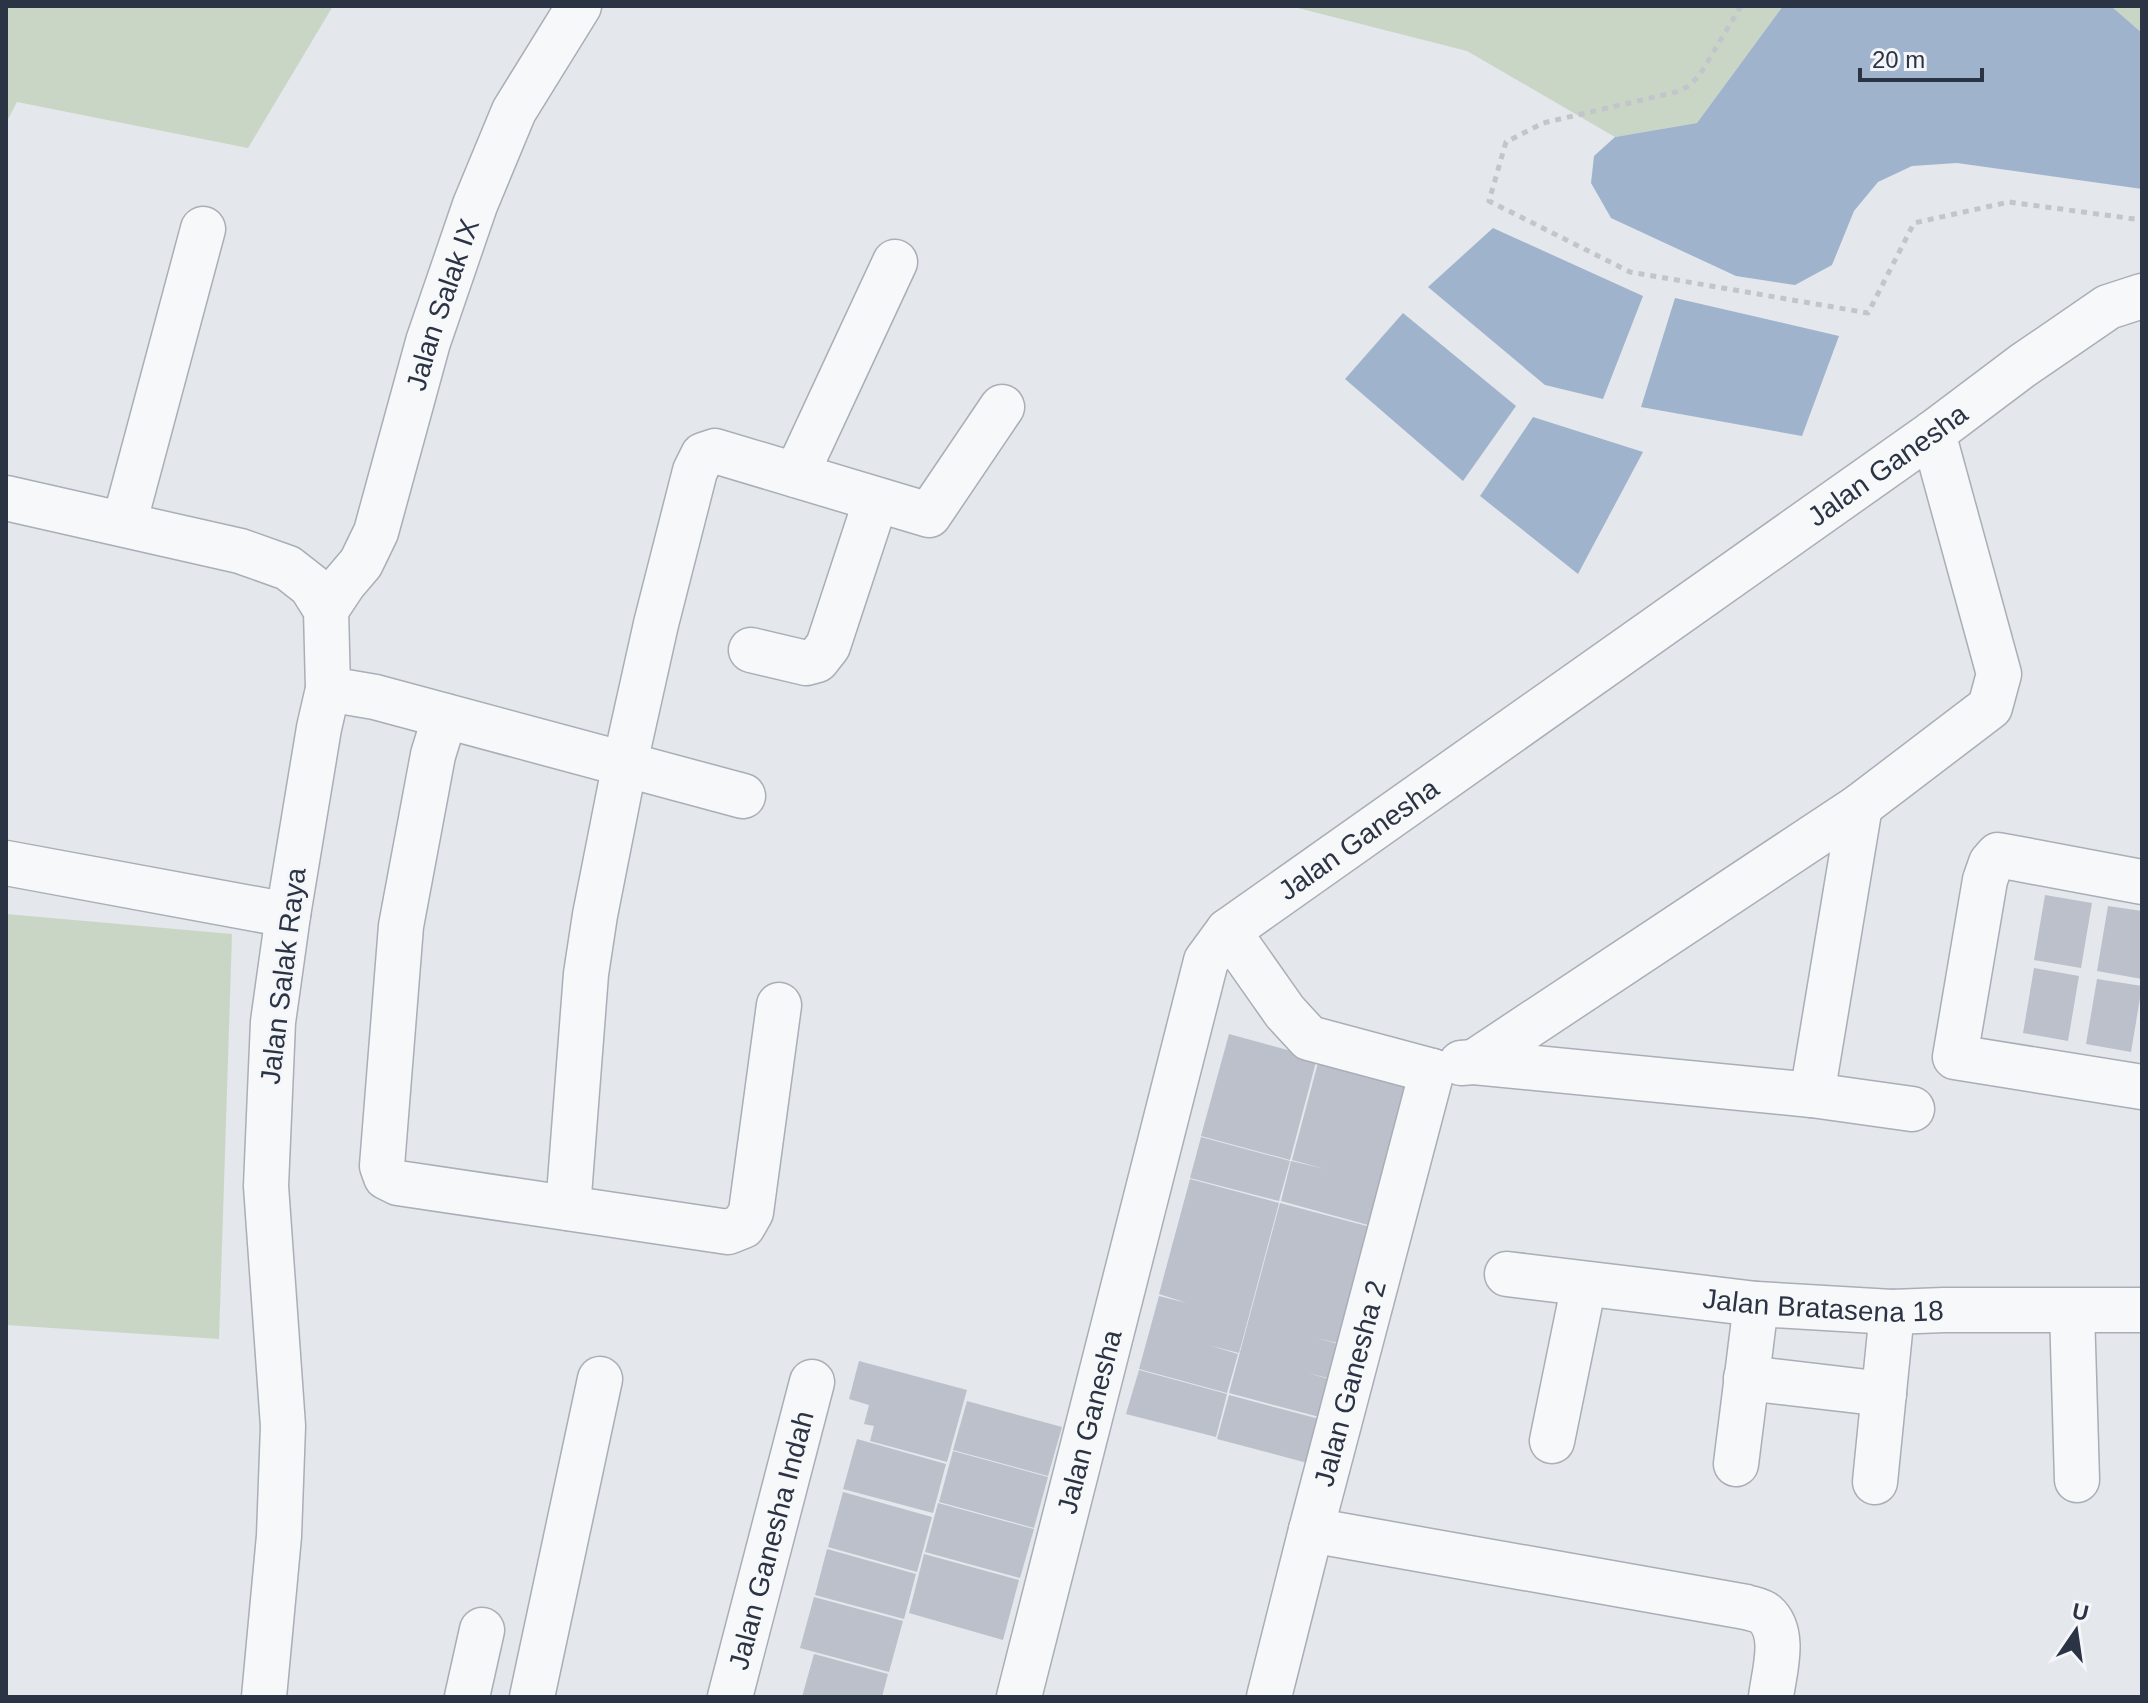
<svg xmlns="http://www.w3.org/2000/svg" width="2148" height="1703" viewBox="0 0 2148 1703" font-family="Arial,sans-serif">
	<rect width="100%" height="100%" fill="#e4e7ec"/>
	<!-- green -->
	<path fill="#c9d6c5" d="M6,6H333L248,148L17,102L6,123Z
		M1290,6H1783L1697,123L1615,137L1467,51Z
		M2111,6H2142V33Z
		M6,914L232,934L219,1339L6,1325Z"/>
	<!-- water -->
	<path fill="#9fb4cc" d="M1783,6H2111L2142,33V189L1957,163L1912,166L1878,182L1854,211L1832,265L1795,285L1736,276L1611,218L1591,183L1594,156L1615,137L1697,123Z
		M1493,228L1643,296L1603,399L1545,385L1428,287Z
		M1675,298L1839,336L1802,436L1641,407Z
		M1403,313L1516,406L1463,481L1345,379Z
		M1533,417L1643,452L1578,574L1480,496Z"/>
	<!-- building -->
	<path fill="#bbc0ca" d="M2045,895L2092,903L2081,968L2034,960Z
		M2108,906L2142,911V979L2097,971Z
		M2034,968L2079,976L2068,1041L2023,1033Z
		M2097,979L2142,986L2131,1052L2086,1044Z
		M1229,1034L1317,1058L1290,1160L1201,1136Z
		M1319,1059L1417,1085L1379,1228L1281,1201L1291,1161L1325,1169L1292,1160Z
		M1201,1137L1290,1161L1279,1201L1190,1178Z
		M1190,1179L1279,1203L1239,1353L1208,1345L1238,1354L1227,1393L1139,1369L1159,1296L1187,1303L1159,1294Z
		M1280,1203L1378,1229L1347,1345L1316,1338L1347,1346L1337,1380L1307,1373L1337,1381L1327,1419L1229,1393Z
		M859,1361L967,1390L947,1462L870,1441L874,1426L864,1424L869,1405L849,1399Z
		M1139,1370L1227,1394L1216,1437L1126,1414Z
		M1229,1395L1327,1421L1315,1465L1217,1439Z
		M967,1401L1062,1427L1048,1476L953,1450Z
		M857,1439L946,1464L933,1513L843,1489Z
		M953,1451L1048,1477L1034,1528L939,1502Z
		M843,1492L932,1517L917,1572L828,1547Z
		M938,1503L1034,1529L1020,1578L925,1552Z
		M827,1549L916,1574L904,1619L815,1595Z
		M924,1554L1019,1580L1003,1640L909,1613Z
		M814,1597L903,1621L889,1672L800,1648Z
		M814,1654L888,1674L882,1697H802Z"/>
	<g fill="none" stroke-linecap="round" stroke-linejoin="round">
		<!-- minor casing -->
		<g stroke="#a9aeb7" stroke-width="47">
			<g id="minor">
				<path d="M796,475L895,262"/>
				<path d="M124,524L203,229"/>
				<path id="s1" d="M326,610L344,583L361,563L376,532L428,342L475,205L514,111L579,6"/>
				<path d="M751,650L806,663L817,660L828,646L876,500"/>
				<path d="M328,689L375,697L743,796"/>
				<path d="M445,716L433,755L401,926L382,1166L386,1177L398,1183L728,1232L743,1226L751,1212L779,1005"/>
				<path d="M6,863L288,915"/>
				<path d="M2142,882L1998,855L1991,863L1985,880L1955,1057L2142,1087"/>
				<path d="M1228,931L1285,1012L1309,1038L1432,1071"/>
				<path d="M1474,1062L1860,806L1990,707L1999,674L1933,433"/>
				<path d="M1461,1063L1474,1062L1812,1095L1912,1109"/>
				<path d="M1812,1095L1860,806"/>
				<path d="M568,1208L586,974L595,915L625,763L656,624L695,471L703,455L715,451L929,515L1002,407"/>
				<path id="s2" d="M1507,1274L1756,1304L1892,1312L1944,1310H2142"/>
				<path d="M2072,1311L2077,1480"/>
				<path d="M1746,1378L1884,1394"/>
				<path d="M1552,1441L1584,1284"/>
				<path d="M1736,1464L1756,1304"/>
				<path d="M1875,1482L1892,1312"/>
				<path d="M1311,1530L1746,1607C1752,1609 1760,1610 1765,1614C1787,1633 1774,1672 1771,1697"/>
				<path d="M467,1697L482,1630"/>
				<path d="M532,1697L600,1379"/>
				<path id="s3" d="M730,1697L812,1382"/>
				<path id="s4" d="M1269,1697L1311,1530L1432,1071"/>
			</g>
		</g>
		<!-- tertiary casing -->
		<g stroke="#a9aeb7" stroke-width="47">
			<g id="tertiary">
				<path d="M6,498L240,551L288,568L311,586L326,610L328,689L319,728L288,915L273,1022L266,1186L283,1426L279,1536L264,1697"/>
				<path id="s5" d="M1019,1697L1206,961L1228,931L1933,433L2022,366L2108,307L2142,296"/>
			</g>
		</g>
		<!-- path -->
		<path stroke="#c2c5cb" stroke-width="5" stroke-dasharray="6 6" stroke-linecap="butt" d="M1741,6L1699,76L1687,87L1676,92L1543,123L1506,142L1489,201L1630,272L1868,313L1914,223L2009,202L2142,220"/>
		<!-- minor -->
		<use href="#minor" stroke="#f7f8fa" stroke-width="44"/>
		<!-- tertiary -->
		<use href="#tertiary" stroke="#f7f8fa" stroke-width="44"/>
	</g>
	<g text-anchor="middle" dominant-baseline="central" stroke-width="6" stroke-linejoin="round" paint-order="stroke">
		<!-- street labels -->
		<g font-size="28" fill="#2b3445" stroke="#f4f6f9">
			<text stroke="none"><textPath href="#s1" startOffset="330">Jalan Salak IX</textPath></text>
			<text stroke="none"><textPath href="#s5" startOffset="1604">Jalan Ganesha</textPath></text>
			<text stroke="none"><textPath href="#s5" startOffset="956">Jalan Ganesha</textPath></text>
			<text transform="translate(283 976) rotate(-83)">Jalan Salak Raya</text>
			<text stroke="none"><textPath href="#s2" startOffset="318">Jalan Bratasena 18</textPath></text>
			<text stroke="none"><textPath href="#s4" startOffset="324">Jalan Ganesha 2</textPath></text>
			<text stroke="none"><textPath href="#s5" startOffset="284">Jalan Ganesha</textPath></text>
			<text stroke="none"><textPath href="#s3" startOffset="162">Jalan Ganesha Indah</textPath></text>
		</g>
	</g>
	<!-- border -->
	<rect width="2148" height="1703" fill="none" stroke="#2b3445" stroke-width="16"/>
	<!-- north arrow -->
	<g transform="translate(2076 1631) rotate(13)" stroke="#f4f6f9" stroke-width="6" paint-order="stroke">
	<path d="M0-6L14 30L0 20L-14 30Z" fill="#2b3445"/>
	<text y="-12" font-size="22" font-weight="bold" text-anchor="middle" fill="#2b3445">U</text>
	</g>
	<!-- scale -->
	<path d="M1860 68v12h122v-12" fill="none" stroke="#2b3445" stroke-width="4"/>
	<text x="1872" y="68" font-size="24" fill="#2b3445" stroke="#f4f6f9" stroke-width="6" paint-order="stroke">20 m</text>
</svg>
